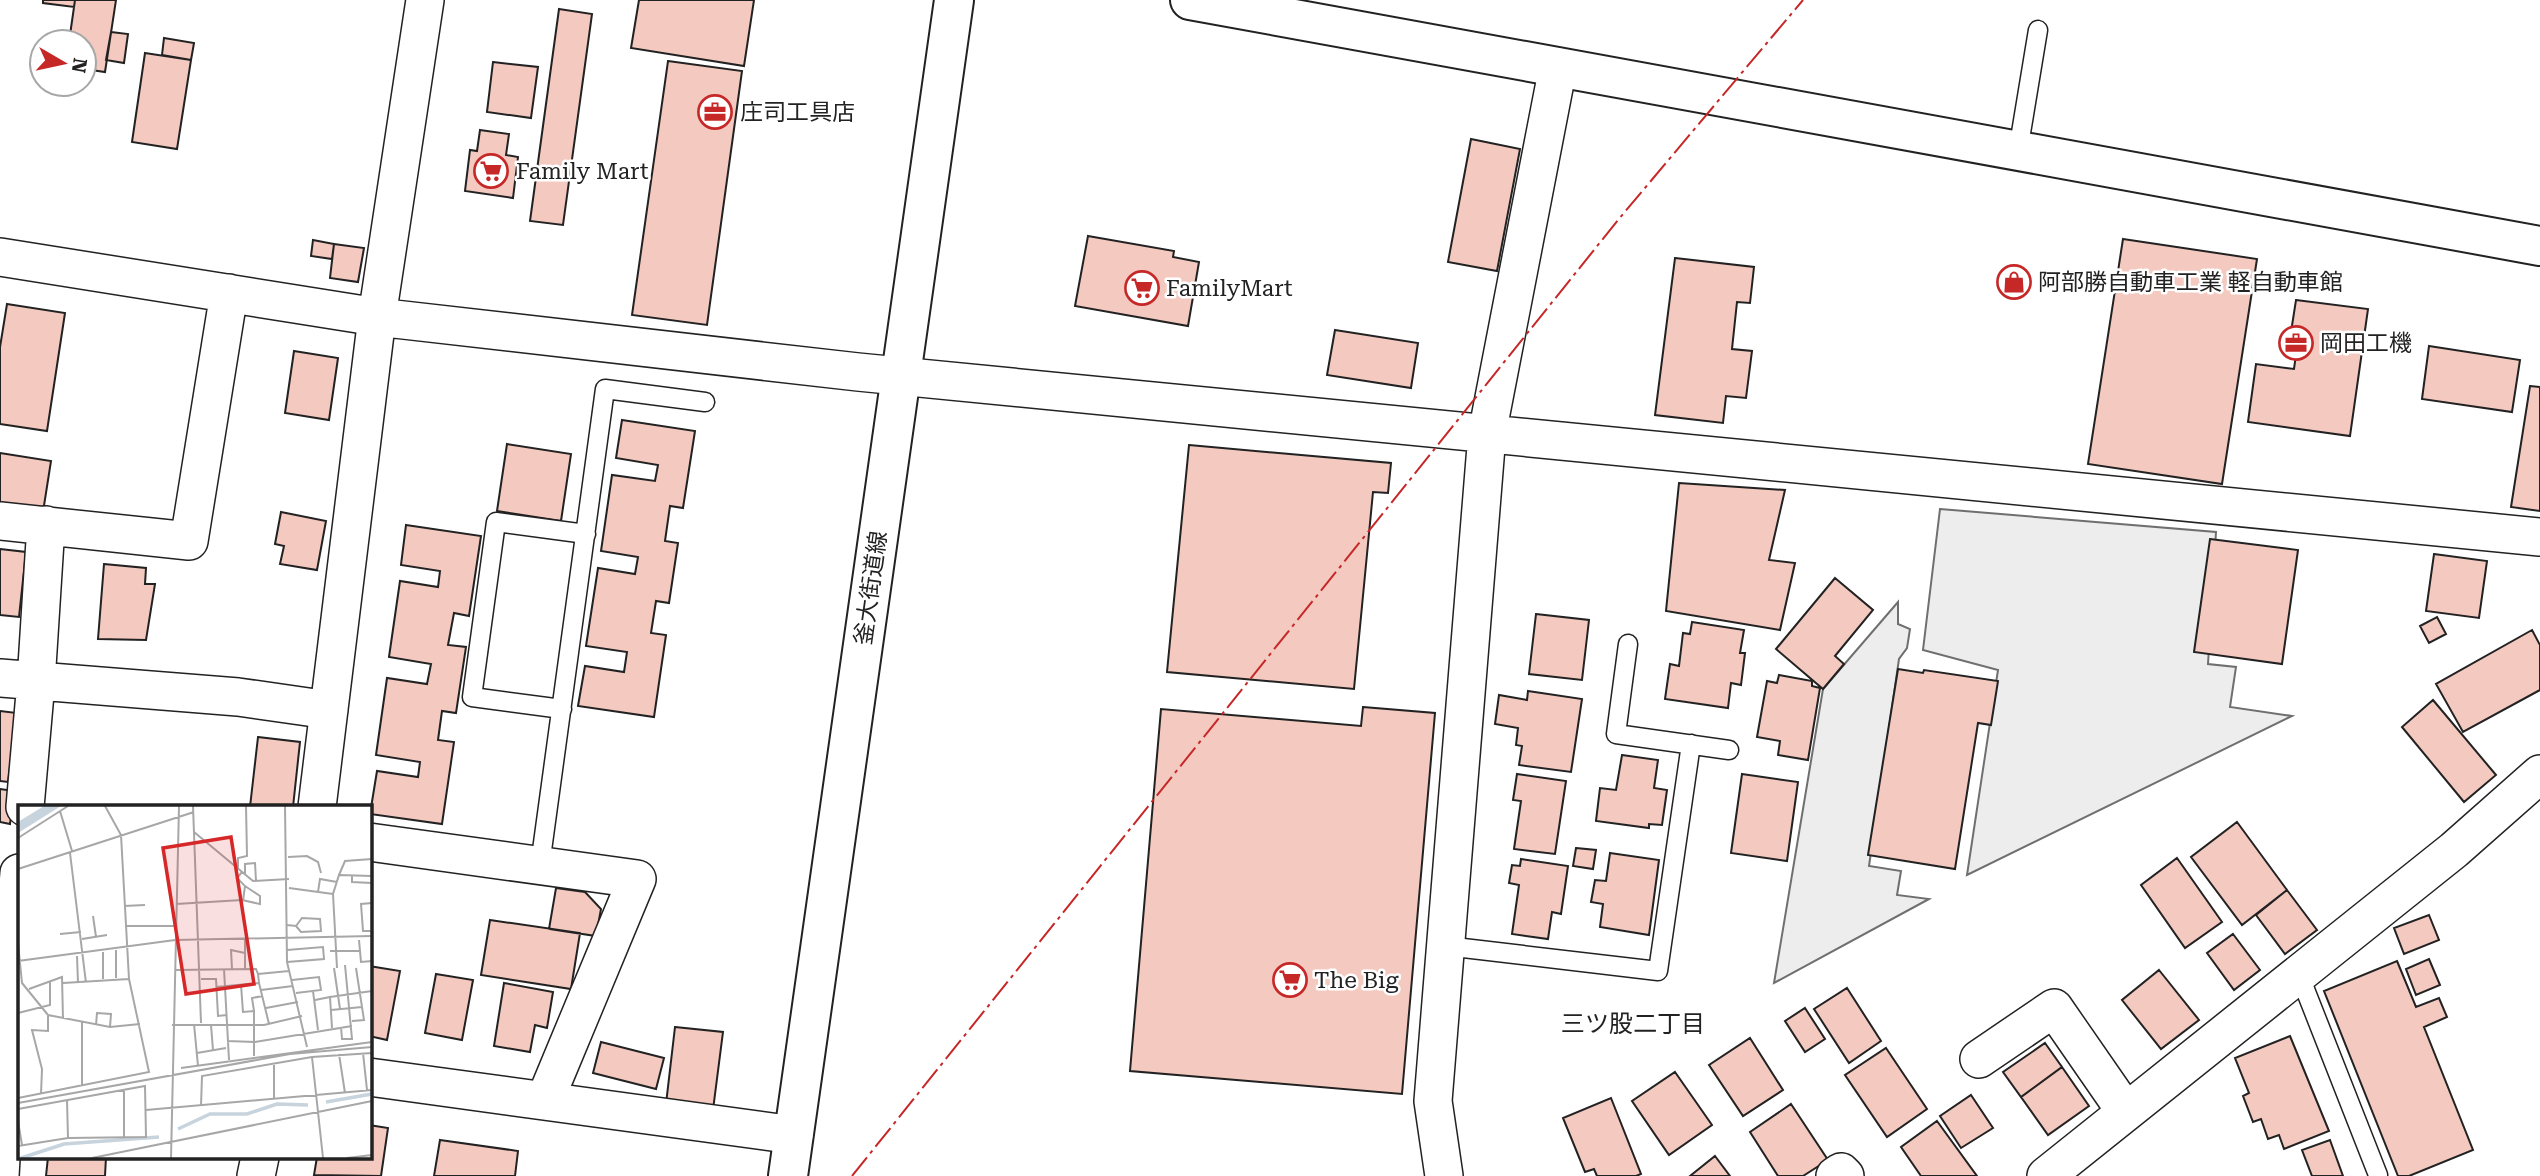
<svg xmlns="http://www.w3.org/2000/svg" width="2540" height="1176" viewBox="0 0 2540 1176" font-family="'Roboto Serif','Noto Sans JP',serif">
	<rect width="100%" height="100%" fill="#fff"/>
	<!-- parking -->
	<path fill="#ededed" stroke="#6f6f6f" stroke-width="2" d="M1940,509L2216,532L2208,664L2236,667L2230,707L2292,716L1967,875L1998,670L1923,650Z
		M1898,602V624L1910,629L1907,648L1899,659L1869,866L1901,871L1897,895L1929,899L1774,983L1823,689Z"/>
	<!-- building -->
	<path fill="#f3c9c0" stroke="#222" stroke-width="2" d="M43,0H75L74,7L43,3Z
		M75,0H116L105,72L84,69V42H69Z
		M639,0H754L744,66L631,48Z
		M559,9L592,14L563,225L530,221Z
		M111,32L128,34L124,63L106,60Z
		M164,38L194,43L191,60L162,55Z
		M145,53L191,60L177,149L132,142Z
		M668,61L742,71L707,325L632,315Z
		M493,62L538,67L531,118L487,112Z
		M480,130L509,134L506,155L518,157L513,198L465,191L470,150L477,151Z
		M1471,139L1520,149L1497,271L1448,262Z
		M1088,236L1174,251L1173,257L1199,262L1188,326L1075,306Z
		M2123,239L2257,259L2222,484L2088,464Z
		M313,240L334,244L332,259L311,256Z
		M334,244L364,248L358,282L330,278Z
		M1675,258L1754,267L1750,303L1737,302L1732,349L1752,351L1746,398L1726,396L1723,423L1655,415Z
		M2296,300L2368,309L2350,436L2248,422L2256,364L2294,369L2299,333L2291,332Z
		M7,304L65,313L47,431L0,424V347Z
		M1335,330L1418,343L1411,388L1327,375Z
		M2429,346L2520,360L2512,412L2422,399Z
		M294,351L338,358L329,420L285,413Z
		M2530,386L2540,387V511L2511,507Z
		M622,420L695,431L683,508L670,506L665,541L678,543L669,603L656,601L651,633L666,635L654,717L578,706L585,666L624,672L627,652L586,646L598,568L635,574L638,557L601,551L612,475L655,481L658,465L616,458Z
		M507,444L571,454L561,521L497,511Z
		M1189,445L1391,463L1388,493L1373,492L1354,689L1167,672Z
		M0,453L51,461L43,512L0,505Z
		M1679,483L1785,490L1769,560L1795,563L1780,630L1666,611Z
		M281,512L326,521L317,570L280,564L284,546L275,544Z
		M406,525L481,536L469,616L454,613L448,645L466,647L456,713L442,711L438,740L454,742L442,824L370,814L377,771L418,777L420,762L376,755L387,678L427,684L431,664L389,657L400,581L438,587L440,571L401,565Z
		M2210,539L2298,550L2282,664L2194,652Z
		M0,549L26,552L19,617L0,615Z
		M2434,554L2487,561L2479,618L2426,611Z
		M104,564L146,568L145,584H155L146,640L98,639Z
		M1835,578L1873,610L1835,656L1844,664L1823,689L1776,649Z
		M1536,614L1589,620L1582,680L1529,674Z
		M2437,617L2446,634L2429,643L2420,626Z
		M1692,622L1744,630L1740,653H1745L1741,685L1731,683L1728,708L1665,699L1670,664L1679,666L1683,633L1690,634Z
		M2532,630L2540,645V690L2463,732L2436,684Z
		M1898,669L1923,673L1924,670L1998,681L1991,725L1978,723L1955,869L1868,855Z
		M1779,675L1812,681V686L1820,688L1808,760L1778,755L1780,741L1757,737L1767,681L1777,683Z
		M1528,691L1582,699L1571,772L1519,765L1522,746L1516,745L1518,728L1495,724L1499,695L1527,700Z
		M2433,700L2496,775L2464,802L2402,727Z
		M1363,707L1435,713L1402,1094L1130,1071L1161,709L1361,726Z
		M0,711L17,713L8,782L0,781Z
		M258,737L300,742L293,807H250Z
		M1622,755L1658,760L1654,788L1667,790L1662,825L1649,824V828L1596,821L1600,788L1616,790Z
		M1517,774L1566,781L1555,854L1514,849L1521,801L1513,800Z
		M1742,774L1798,782L1787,861L1731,853Z
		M0,789L14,791L10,824L0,822Z
		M2237,822L2287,890L2242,925L2191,857Z
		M1576,848L1596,850L1593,869L1573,866Z
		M1610,853L1659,860L1649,935L1600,927L1603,904L1591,902L1595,880L1606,881Z
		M2177,858L2222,922L2185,948L2141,885Z
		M1521,859L1568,866L1561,914L1552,912L1548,939L1512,934L1519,885L1509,883L1512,865L1520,866Z
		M556,888L585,892L601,909L596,936L549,929Z
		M2287,890L2317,930L2285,954L2256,915Z
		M2429,915L2439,940L2404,954L2394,928Z
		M490,920L580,933L571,989L481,975Z
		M2233,934L2260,970L2234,990L2207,953Z
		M2429,959L2440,985L2416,995L2406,969Z
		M2397,961L2416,1007L2439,998L2447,1017L2424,1027L2473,1150L2409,1176H2398L2324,991Z
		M369,966L400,971L387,1040L369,1036Z
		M2159,970L2199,1020L2161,1049L2122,1000Z
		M436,974L473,980L462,1040L425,1033Z
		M504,983L553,992L547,1028L535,1025L530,1052L494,1046Z
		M1847,988L1881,1041L1849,1063L1814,1009Z
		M1805,1008L1825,1039L1805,1052L1785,1021Z
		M675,1027L723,1032L713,1110L666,1104Z
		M2290,1036L2329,1131L2284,1149L2279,1135L2268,1139L2261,1119L2253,1122L2243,1096L2249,1093L2235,1058Z
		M1750,1038L1783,1090L1743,1116L1709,1065Z
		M601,1042L664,1058L656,1089L593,1073Z
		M2045,1043L2062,1067L2021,1097L2003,1072Z
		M1886,1048L1927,1109L1887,1137L1845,1075Z
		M2062,1067L2089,1106L2048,1135L2021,1097Z
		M1675,1072L1712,1125L1669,1155L1632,1101Z
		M1971,1095L1993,1128L1961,1148L1940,1116Z
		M1611,1098L1641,1174L1636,1176H1597L1594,1169L1585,1172L1563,1118Z
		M1791,1104L1828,1160L1803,1176H1778L1750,1132Z
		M1937,1121L1977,1176H1921L1901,1147Z
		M369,1125L388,1128L381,1176L314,1175L317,1157H369Z
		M440,1140L518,1151L515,1176H434Z
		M2330,1140L2343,1176H2312L2302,1150Z
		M1715,1156L1730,1176H1690Z
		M48,1157H106L105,1176H46Z"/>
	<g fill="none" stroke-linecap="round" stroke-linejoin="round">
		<!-- lane casing -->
		<g stroke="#222" stroke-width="21">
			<path id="lane" d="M2018,151L2038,30
				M1628,644L1616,734L1729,750
				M562,709L472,697L496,522L586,534
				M540,865L605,389L705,402
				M1446,946L1658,971L1691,744
				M2299,974L2378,1175"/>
		</g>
		<!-- street casing -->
		<g stroke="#222" stroke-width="40">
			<path id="street" d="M0,257L377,317L858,372L2540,537
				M0,521L189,541L229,293
				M0,678L238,697L329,710
				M25,807L36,682L46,525
				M317,807L377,317L425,0
				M369,842L637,879L545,1100
				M1979,1059L2054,1008L2126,1112
				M369,1077L794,1135
				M0,1176L13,945L19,873
				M256,1176L260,1157
				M1444,1176L1433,1101L1487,434L1558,67
				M1835,1176L1841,1172L1845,1176
				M2046,1176L2454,850L2540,774"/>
		</g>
		<!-- secondary casing -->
		<g stroke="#222" stroke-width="42">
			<path id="secondary" d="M1190,0L2540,246
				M788,1176L954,0"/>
		</g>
		<!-- lane -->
		<use href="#lane" stroke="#fff" stroke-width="18"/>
		<!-- street -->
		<use href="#street" stroke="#fff" stroke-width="37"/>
		<!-- secondary -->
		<use href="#secondary" stroke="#fff" stroke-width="38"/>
		<!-- power -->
		<path stroke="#c62828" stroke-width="2" stroke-dasharray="24 5 3.5 5" stroke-linecap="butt" d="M852,1176L1618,220L1803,0"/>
	</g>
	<!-- icons -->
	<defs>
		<g id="office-ring" transform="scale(1.75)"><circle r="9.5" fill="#fff" stroke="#c62828" stroke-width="1.5"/><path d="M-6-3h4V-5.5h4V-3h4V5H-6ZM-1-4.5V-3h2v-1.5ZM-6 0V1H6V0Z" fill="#c62828"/></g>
		<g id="supermarket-ring" transform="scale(1.75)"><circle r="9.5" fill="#fff" stroke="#c62828" stroke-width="1.5"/><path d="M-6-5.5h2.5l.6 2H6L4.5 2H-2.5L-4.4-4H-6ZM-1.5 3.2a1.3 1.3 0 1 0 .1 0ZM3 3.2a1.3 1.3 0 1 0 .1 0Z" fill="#c62828"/></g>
		<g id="shop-ring" transform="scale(1.75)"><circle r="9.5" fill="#fff" stroke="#c62828" stroke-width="1.5"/><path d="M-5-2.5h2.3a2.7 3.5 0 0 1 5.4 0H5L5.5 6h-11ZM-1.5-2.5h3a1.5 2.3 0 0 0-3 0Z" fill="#c62828"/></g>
	</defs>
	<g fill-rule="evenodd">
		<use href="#office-ring" x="715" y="112"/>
		<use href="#supermarket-ring" x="491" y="171"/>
		<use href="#shop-ring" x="2014" y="282"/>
		<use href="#supermarket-ring" x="1142" y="288"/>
		<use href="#office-ring" x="2296" y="343"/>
		<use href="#supermarket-ring" x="1290" y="980"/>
	</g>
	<g text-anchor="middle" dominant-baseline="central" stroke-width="5" stroke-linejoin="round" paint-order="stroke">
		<!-- poi labels -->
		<g font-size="23" fill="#222" stroke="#fff" text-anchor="start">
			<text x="740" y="112">庄司工具店</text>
			<text x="516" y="171">Family Mart</text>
			<text x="2038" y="282">阿部勝自動車工業 軽自動車館</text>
			<text x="1166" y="288">FamilyMart</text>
			<text x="2320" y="343">岡田工機</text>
			<text x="1314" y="980">The Big</text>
		</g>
		<!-- street labels -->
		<g font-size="23" fill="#222" stroke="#fff">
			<text transform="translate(871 588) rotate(-82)">釜大街道線</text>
		</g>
		<!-- neighbourhood labels -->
		<g font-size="24" fill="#222" stroke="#fff">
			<text x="1633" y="1024">三ツ股二丁目</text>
		</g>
	</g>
	<!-- overview -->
	<g transform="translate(18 805)">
		<rect width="354" height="354" fill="#fff"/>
		<path d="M26,1H43L0,28V17Z" fill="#c7d3dd"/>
		<path fill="none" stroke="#c7d3dd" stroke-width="3.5" d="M308,297L354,289M160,324L192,309H229L259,299L290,300M3,353L46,339L141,332"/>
		<path fill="none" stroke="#a7a7a7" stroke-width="2" d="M175,1L183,218M267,1L269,157L289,242M42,6L54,46M176,27L235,76L271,74M0,33L50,1M52,48L68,178M270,52L289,51L300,57L303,68M220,63V53L229,51L228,1M0,64L176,7M224,67L219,73L227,81L225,96M227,69V59L237,58L238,76M321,70L327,56L354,54M334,70V77L354,78M271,83L315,89M300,87L302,74L319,77M354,98L343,99L345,126H354M158,99L224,95L242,99V91L227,81M106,101L127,100M75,111L78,132M269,120L278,121L284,113L302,114L303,126L283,127L278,121M107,121H158M42,129L63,127M227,133V164M64,134L89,130M341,135L343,157L354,156M0,138L4,178L30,210L92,222L122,219M98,145V173M269,145L305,142L306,154L269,157M312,146H342M59,151L60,178M0,156L157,135L354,131M316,163L322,204M319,163L315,89L321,70L354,71M206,164L211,255M214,164L213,145L227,148M157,165L238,164L240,169L241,178L198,182M240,169L271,166M85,174V147M183,174H198L200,211L209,210M274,175L301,172L303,185L278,188M45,178L111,174M241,178L251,219M223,180L225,207L236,206V251M11,184L44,172L45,214M243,185L275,181M295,186L300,225M312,192L354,186M297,195L312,192L314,223M248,203L280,197M313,205L344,202M236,206L234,193L245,191M0,208L32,200V176M334,216L346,215L338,163M64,217V281M176,219L180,261M78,220L79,208L93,209L92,222M154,220H246L284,211M193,220L195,245M323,222L324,234H334L327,160M209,236L237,237L334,221M179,248L208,243M345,248L349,285M321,249L327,288M294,252L305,353M256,258V293M163,263L354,237M23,289L24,264L14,225L30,226V211M0,293L131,267L111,174L103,30L87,1M49,295L50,333M0,298L272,249L354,242M183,301L184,271L294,252L354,248M0,304L127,281L128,332L50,333L0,341M128,305L354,285M0,316L4,340M106,332V285M74,353L354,296M153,353L161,1M329,353L354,350"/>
		<path fill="#d62828" fill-opacity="0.15" stroke="#d62828" stroke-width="3.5" d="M213,32L236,179L168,189L145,43Z"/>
		<rect width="354" height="354" fill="none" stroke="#222" stroke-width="3.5"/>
	</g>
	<!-- north arrow -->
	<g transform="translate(63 63) rotate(99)"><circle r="33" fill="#ffffff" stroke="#a7a7a7" stroke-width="2"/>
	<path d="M0-5L12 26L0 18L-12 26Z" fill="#c62828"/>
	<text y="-10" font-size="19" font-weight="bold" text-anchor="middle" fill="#222222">N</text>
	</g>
</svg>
